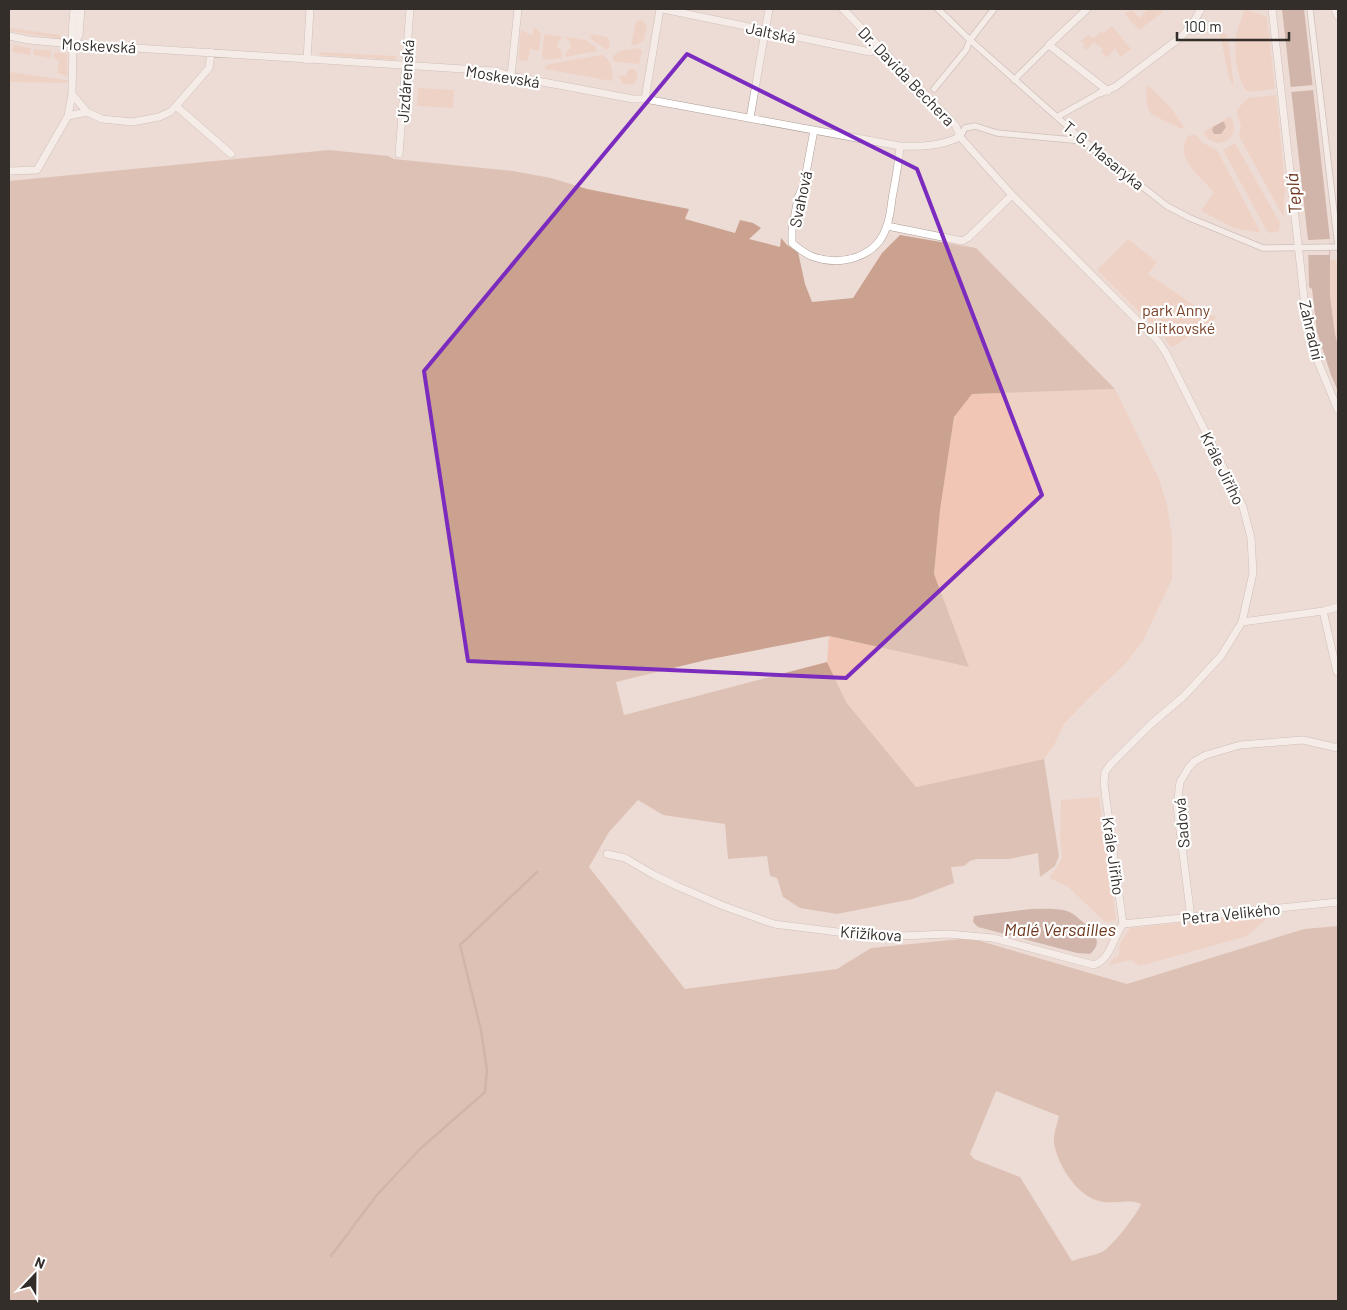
<svg xmlns="http://www.w3.org/2000/svg" width="1347" height="1310" viewBox="0 0 1347 1310" font-family="Barlow,sans-serif">
	<rect width="100%" height="100%" fill="#ecdcd5"/>
	<!-- green -->
	<path fill="#f1c6b4" d="M1148,9H1160L1164,11L1139,30L1124,13L1133,10L1139,18Z
		M1245,9L1267,17L1275,89L1249,92C1237,85 1233,48 1236,36C1238,26 1242,18 1245,9Z
		M643,20L647,26L644,40L637,45H631L636,21Z
		M534,26L541,34L539,51L530,49L528,61L518,60L521,31L522,30L532,36Z
		M1112,26L1131,49L1121,57L1115,48L1107,58L1101,51L1103,49L1093,42L1087,50L1083,47L1085,44L1080,41L1088,35L1093,38L1101,32L1104,33Z
		M11,28L61,35V39L9,31Z
		M1221,32L1226,34L1228,38L1234,88L1229,77L1220,35Z
		M544,34L563,37L559,41L557,46L562,53L561,58L546,60L542,58Z
		M592,34L606,37L609,39L610,45L607,50L592,40L590,37Z
		M567,37L585,40L596,47L597,51L565,57V54L571,47L570,42L566,39Z
		M14,45L31,48L30,55L12,52Z
		M638,48L642,51L639,64L616,62L613,60V56L620,51Z
		M34,49L51,51V58L33,55Z
		M54,52L67,54V76L57,73L59,60L54,59Z
		M321,52L394,56L396,57V60L318,55Z
		M602,55C610,58 613,70 613,78L611,81L545,69L546,66L549,64Z
		M628,69H634L638,74L635,83L629,85L622,83L619,75L626,76Z
		M9,72L67,80V83L9,82Z
		M1148,85L1172,109L1184,127L1181,129L1151,114C1146,106 1145,95 1148,85Z
		M418,88L454,90L453,108L417,106Z
		M1276,95L1286,193L1284,194V218L1239,136L1241,127L1237,113V109L1248,98Z
		M1229,117H1231C1238,130 1232,143 1216,143L1208,139L1203,133L1205,131Z
		M1191,135H1196L1203,143L1217,150L1261,233L1234,228L1201,211L1214,192C1201,177 1173,158 1188,136Z
		M1235,143L1280,223L1279,230L1277,232L1270,233L1267,231L1223,150Z
		M1128,239L1157,262L1148,274L1207,314L1218,317L1173,347L1170,346L1164,337L1097,270Z
		M1329,255L1330,260H1336L1338,267V346C1329,317 1329,286 1329,255Z
		M1115,389L1159,479L1167,505L1172,537V579L1143,641L1125,664L1088,699L1064,724L1054,745L1044,759L916,787L846,702L827,662L829,636L968,667L934,574L940,510L954,417L972,394Z
		M1099,797L1116,920L1105,922L1068,887L1049,878L1062,859L1060,840L1061,800Z
		M1273,913L1247,936L1140,966L1131,960L1109,965L1114,957L1117,958L1120,951L1118,949L1121,942L1130,928Z"/>
	<!-- forest -->
	<path fill="#cba18f" fill-rule="evenodd" d="M329,150L388,156L394,159L513,171L551,178L587,189L689,209L685,219L735,233L740,220L753,223L761,228L749,239L780,247L781,238L787,245L798,252L805,284L812,302L853,298L882,253L900,235L976,248L1115,389L972,394L954,417L940,510L934,574L969,667L829,636L706,660L616,682L624,715L827,662L846,702L916,787L1044,759L1059,856L1055,866L1040,877L1038,853L1009,859H977L970,861L964,866L951,867L954,883L913,899L837,914L800,908L783,897L777,878L770,876L767,856L728,859L725,824L663,815L638,800L609,832L589,867L685,989L837,969L871,948L970,938L1127,984L1304,929L1338,926V1301H9V181ZM996,1091L1059,1116C1057,1124 1053,1135 1054,1143C1057,1164 1077,1196 1099,1201C1113,1205 1128,1198 1141,1204C1138,1213 1111,1248 1102,1252C1093,1256 1082,1257 1072,1261L1020,1177L974,1159L970,1154Z"/>
	<!-- water -->
	<path fill="#af8675" d="M1282,9H1304L1330,239V297L1335,334L1338,346V391L1331,375L1317,332L1312,289L1309,287L1308,240Z
		M1222,122H1224L1226,127L1221,134H1214L1212,130L1213,127Z
		M1031,909C1043,909 1055,908 1067,911C1073,913 1078,918 1083,922C1094,932 1104,942 1090,954L1077,953L978,927L973,922L974,916Z"/>
	<!-- pier -->
	<path fill="#ecdcd5" d="M1313,85V90L1291,92V87Z
		M1330,239L1329,255H1308V240Z"/>
	<g fill="none" stroke-linecap="round" stroke-linejoin="round">
		<!-- stream -->
		<path stroke="#af8675" stroke-width="2.5" d="M331,1256L376,1196L420,1149L485,1092L487,1070L481,1030L460,945L537,872"/>
		<!-- pedestrian casing -->
		<g stroke="#ab9d97" stroke-width="7">
			<path id="pedestrian" d="M938,9L970,40L1084,141L1167,206L1190,218L1263,248L1338,247
				M1310,9L1338,246
				M1014,80L1049,45
				M934,89L966,50L970,40L994,9
				M1057,117L1100,93
				M960,137L965,128L975,126L997,133L1083,141"/>
		</g>
		<!-- minor casing -->
		<g stroke="#ab9d97" stroke-width="8">
			<path id="minor" d="M663,9L870,52L878,47
				M843,9L956,126L960,137L1012,195L1158,341L1166,353L1243,507L1251,538L1253,573L1242,622L1221,656L1184,696L1151,724L1110,765L1105,772L1104,784L1123,924
				M1087,9L1049,45L1108,91
				M1272,9L1305,307L1318,362L1338,410
				M1335,9L1338,16
				M9,36L29,40L73,44L495,71L511,76L633,99H645L900,146C922,147 940,146 960,137
				M74,44L79,35L81,9
				M307,60L310,9
				M511,76L518,9
				M1100,93L1115,87L1181,37L1193,23L1201,9
				M72,94L87,112L102,119L132,122L159,117L170,112L176,106L209,68L211,52
				M645,99L660,9
				M176,106L231,154
				M68,116L87,112
				M750,118L769,9
				M814,130L804,184L798,198L792,230V243C798,248 804,253 811,256C840,267 878,258 887,225C890,217 891,207 892,199C895,181 899,163 900,146
				M399,154L410,9
				M9,171L37,170L68,116L72,94L73,44L72,33L74,9
				M887,226L962,241L969,237L1012,195
				M1323,611L1337,672
				M1242,622L1323,611L1338,607
				M607,854L625,858L654,875L677,886L721,905L774,924L877,937L948,934L993,938L1094,965C1111,959 1113,937 1123,924
				M1191,918L1177,806L1180,782L1189,767L1195,761L1206,755L1240,745L1303,740L1338,748
				M1123,924L1338,902"/>
		</g>
		<!-- pedestrian -->
		<use href="#pedestrian" stroke="#fff" stroke-width="5.5"/>
		<!-- minor -->
		<use href="#minor" stroke="#fff" stroke-width="7"/>
	</g>
	<!-- marked area -->
	<path d="M0 0H1347V1310H0ZM687,54L917,169L1042,495L846,678L468,661L424,371Z" fill="#ecdcd5" fill-opacity=".55" fill-rule="evenodd"/>
	<path fill="none" stroke="#7b2cbf" stroke-width="4" stroke-linejoin="round" d="M687,54L917,169L1042,495L846,678L468,661L424,371Z"/>
	<g text-anchor="middle" dominant-baseline="central" stroke-width="4.5" stroke-linejoin="round" paint-order="stroke">
		<!-- street labels -->
		<g font-size="16" fill="#342e2b" stroke="#fff">
			<text transform="translate(771 32) rotate(12)">Jaltská</text>
			<text transform="translate(99 45) rotate(3)">Moskevská</text>
			<text transform="translate(503 76) rotate(9)">Moskevská</text>
			<text transform="translate(907 76) rotate(46)">Dr. Davida Bechera</text>
			<text transform="translate(405 81) rotate(-86)">Jízdárenská</text>
			<text transform="translate(1104 155) rotate(39)">T. G. Masaryka</text>
			<text transform="translate(800 199) rotate(-78)">Svahová</text>
			<text transform="translate(1312 330) rotate(77)">Zahradní</text>
			<text transform="translate(1223 468) rotate(64)">Krále Jiřího</text>
			<text transform="translate(1181 823) rotate(-95)">Sadová</text>
			<text transform="translate(1114 856) rotate(82)">Krále Jiřího</text>
			<text transform="translate(1231 913) rotate(-6)">Petra Velikého</text>
			<text transform="translate(871 933) rotate(4)">Křižíkova</text>
		</g>
		<!-- park labels -->
		<g font-size="16" fill="#7a4329" stroke="#fff">
			<text x="1176" y="309">park Anny<tspan x="1176" dy="18">Politkovské</tspan></text>
		</g>
		<!-- water labels -->
		<g font-size="18" font-style="italic" fill="#6d361d" stroke="#fff">
			<text transform="translate(1293 194) rotate(-96)">Teplá</text>
			<text x="1060" y="929">Malé Versailles</text>
		</g>
	</g>
	<!-- border -->
	<rect width="1347" height="1310" fill="none" stroke="#342e2b" stroke-width="20"/>
	<!-- north arrow -->
	<g transform="translate(35 1275) rotate(22)" stroke="#ffffff" stroke-width="4" paint-order="stroke">
	<path d="M0-4L9 19L0 12L-9 19Z" fill="#342e2b"/>
	<text y="-8" font-size="14" font-weight="bold" text-anchor="middle" fill="#342e2b">N</text>
	</g>
	<!-- scale -->
	<path d="M1177 32v8h112v-8" fill="none" stroke="#342e2b" stroke-width="2.5"/>
	<text x="1184" y="32" font-size="15" fill="#342e2b" stroke="#ffffff" stroke-width="4" paint-order="stroke">100 m</text>
</svg>
